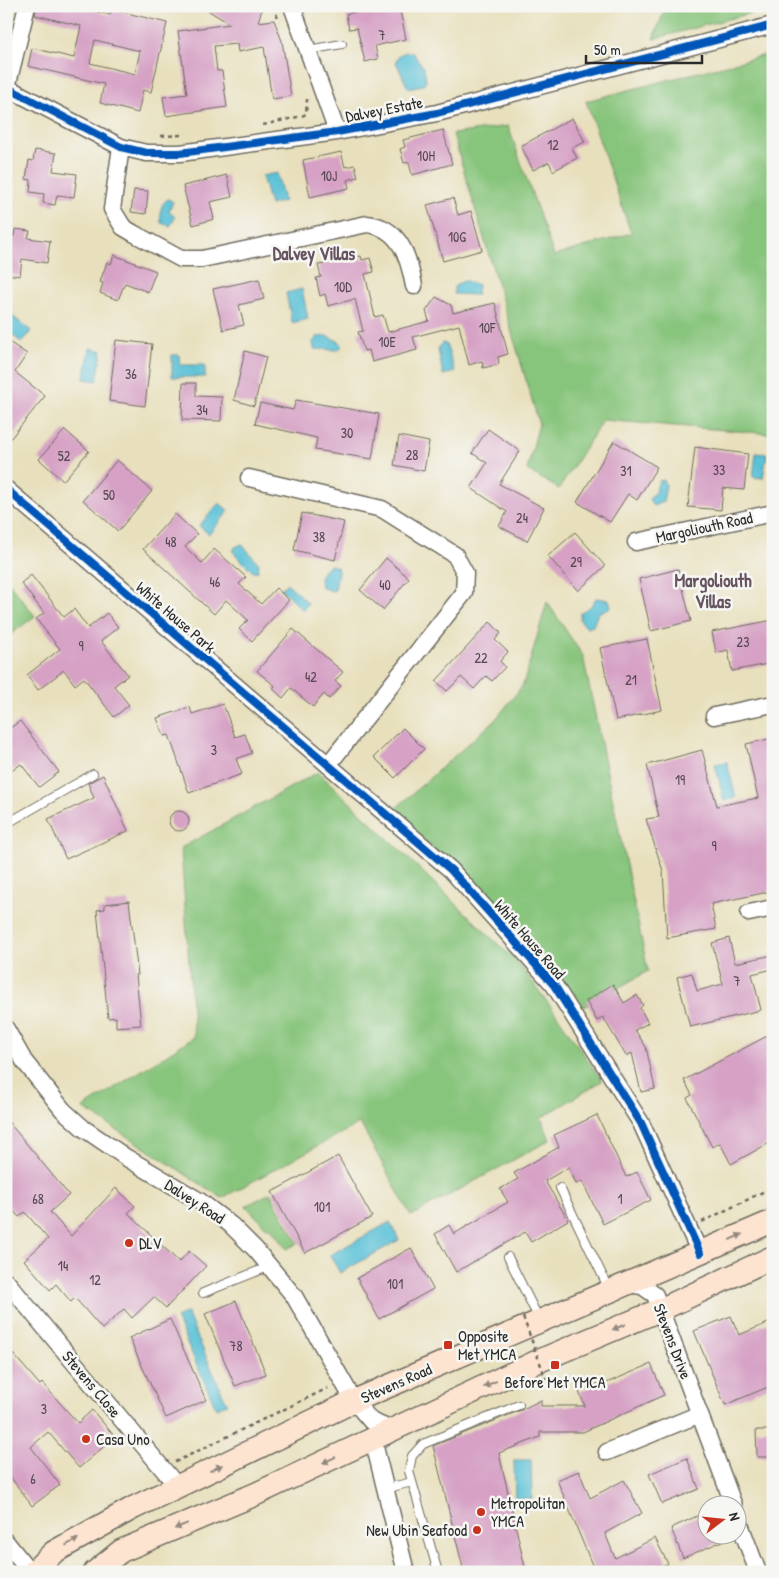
<svg xmlns="http://www.w3.org/2000/svg" width="779" height="1578" viewBox="0 0 779 1578" font-family="'Patrick Hand',sans-serif">
	<rect width="100%" height="100%" fill="#f6f6f2"/>
	<filter id="ink" filterUnits="userSpaceOnUse"><feTurbulence type="fractalNoise" baseFrequency=".02" numOctaves="2"/><feDisplacementMap in="SourceGraphic" scale="10" xChannelSelector="R" yChannelSelector="G"/><feConvolveMatrix kernelMatrix="1 2 1 2 8 2 1 2 1" color-interpolation-filters="sRGB"/></filter>
	<filter id="wash" filterUnits="userSpaceOnUse"><feTurbulence type="fractalNoise" baseFrequency=".0096" numOctaves="4" result="noise"/><feDisplacementMap in="SourceGraphic" scale="20" xChannelSelector="R" yChannelSelector="G"/><feGaussianBlur stdDeviation="1.12" result="paint"/><feColorMatrix in="noise" values="0 0 0 0 0 0 0 0 0 0 0 0 0 0 0 0 0 1.4 0 .05"/><feComposite in="paint" operator="in"/></filter>
	<g filter="url(#wash)">
		<rect width="100%" height="100%" fill="#e8e0bd"/>
		<!-- green -->
		<path fill="#87c47b" stroke="#597853" d="M666,6H773V7L653,39Z
			M773,53V434L603,420L559,489L527,470L539,424L453,134L508,126L554,256L631,233L586,101Z
			M9,583L35,616L6,638V586Z
			M547,602L583,656L648,971L584,1007L553,967L394,810L496,719L523,685Z
			M318,772L519,964L554,1011L602,1081L541,1118L550,1140L411,1216L360,1123L222,1198L83,1108L194,1037L181,848Z
			M270,1193L298,1243L287,1249L269,1226L266,1227L246,1206Z"/>
		<!-- water -->
		<path fill="#5ac1d7" stroke="#427681" d="M406,52H412L424,68L426,80L423,85L408,88L396,62L399,55Z
			M277,173L284,201L270,205L262,176Z
			M168,199L173,202L169,210L175,218L170,226L161,223C160,214 159,205 168,199Z
			M466,281L478,285L477,295L454,294V287L461,282Z
			M302,289L308,319L292,323L286,293Z
			M6,311L31,331L22,343L6,330Z
			M327,336L340,342L342,345L339,350L314,349L313,342L317,337Z
			M442,343L446,344L455,372L443,375L438,349Z
			M90,348L102,351L97,381L84,379Z
			M172,355H179L180,365H205V377H172Z
			M756,453L767,454L763,478L753,477Z
			M663,480L666,485L663,502L653,506L649,499L655,492L659,481Z
			M219,503L229,511L209,534L199,526Z
			M242,544L259,564L258,571L253,572L233,552L235,547Z
			M331,565L337,567L338,572L335,590L332,591L321,587L320,578L325,568Z
			M287,583L308,603L303,610L281,589Z
			M596,598L609,600L611,607L598,613L593,626L587,628L580,620V613L591,606Z
			M727,762L736,798L724,801L715,764Z
			M390,1222L399,1240L340,1273L330,1255Z
			M187,1313L227,1404L216,1408L176,1318Z
			M514,1460H531L532,1498L515,1499Z"/>
		<g id="blocks">
			<!-- building -->
			<path fill="#d6a1c5" fill-rule="evenodd" d="M37,6H74L110,15L111,9L167,23L151,92L143,90L138,113L100,103L104,84L28,66L32,48L74,58L81,26L35,15ZM95,40L140,51L135,74L90,63Z
				M201,6H263L258,22L274,20L282,41L291,96L272,99L264,47L238,52L237,44L214,46L217,71H222L227,107L166,116L163,97L187,94L178,31L230,24Z
				M382,6H399L406,39L375,46L378,59L365,62L357,28L349,29L346,14Z
				M572,118L585,142L572,148L577,158L553,171L549,162L533,170L521,146Z
				M443,130L452,164L412,175L409,162L404,163L400,149L405,147L403,140Z
				M35,150L56,153L53,171L77,174L74,197L57,195L55,205L43,203L44,194L30,192L31,180L26,179L29,160L33,161Z
				M341,152L345,167L355,165L358,177L347,180L349,188L310,197L303,160Z
				M227,175L232,197L210,202L214,219L193,225L183,186Z
				M134,190L148,191L146,214L131,212Z
				M453,198L458,215L471,211L482,250L443,261L427,205Z
				M15,229L30,231L28,238L50,241L47,263L22,259L20,276L6,274V235L14,236Z
				M339,253L341,261L361,256L362,260L370,258L374,272L365,274L375,317L383,315L388,332L429,321L426,311L436,297L451,305L453,313L495,303L508,354L498,357L499,364L483,368L482,361L469,365L459,325L413,337L417,350L372,362L369,350L364,351L358,332L363,331L355,299L328,306L325,294L320,296L316,278L321,277L318,265L325,264L324,256Z
				M114,255L156,271L148,292L125,283L118,300L100,293L103,283L100,282L107,262L111,264Z
				M259,279L264,299L239,305L244,325L223,330L213,289Z
				M6,340L27,354L15,372L45,396L6,444Z
				M116,340L152,344L145,406L109,401Z
				M245,351L266,357L254,406L234,400Z
				M183,383H196V396L222,397L221,421L182,420Z
				M296,400L379,414L372,459L315,450L317,438L255,424L260,403L293,410Z
				M488,429L520,451L499,484L544,508L527,541L499,526L507,512L471,488L487,463L472,453Z
				M65,430L89,451L63,481L39,459Z
				M399,436L429,442L424,471L394,465Z
				M614,441L657,467L637,500L628,494L610,522L577,502Z
				M695,447L748,454L744,490L723,488L721,510L688,507Z
				M117,460L152,491L118,531L83,500Z
				M302,513L344,522L335,560L294,550Z
				M175,514L197,534L185,547L202,563L214,549L246,577L239,584L261,604L276,588L289,600L252,641L239,629L248,620L226,600L214,614L143,549Z
				M575,532L605,566L578,591L548,556Z
				M386,558L409,578L383,610L360,590Z
				M678,569L691,621L651,631L639,579Z
				M31,575L64,617L74,609L88,628L107,613L118,627L101,641L128,675L114,686L129,705L114,717L84,678L75,685L64,670L38,690L27,675L60,649L36,619L44,613L21,583Z
				M773,620V663L732,671L728,650L716,653L712,632Z
				M490,622L501,633L495,640L508,652L500,661L505,667L492,681L486,676L474,689L461,677L447,691L436,681Z
				M293,629L343,672L335,681L341,686L329,699L324,694L313,707L291,688L283,698L273,689L275,686L257,671Z
				M647,639L662,710L616,720L600,648Z
				M223,704L235,737L245,734L252,753L236,759L242,774L189,793L169,735L164,736L157,718L190,707L192,714Z
				M20,721L59,772L39,787L21,764L6,775V731Z
				M403,728L424,749L395,778L374,757Z
				M773,738V891L711,904L716,929L667,938L663,871L646,819L659,817L647,765L702,750L717,806L758,798L746,744Z
				M103,775L128,831L66,859L48,819L94,798L88,783Z
				M169 821a10 10 0 1 1 20 0a10 10 0 1 1-20 0Z
				M129,901L138,975H136L141,1025L116,1027V1017L108,1018L97,910L105,909V904Z
				M729,938L735,963L773,955V969L752,974L761,1010L690,1027L677,977L692,973L697,991L723,984L712,943Z
				M613,984L624,1003L637,995L643,1005L640,1008L648,1023L635,1030L646,1047L655,1089L641,1092L632,1053L626,1056L603,1017L597,1021L586,1001Z
				M769,1035L773,1043V1141L731,1164L720,1143L712,1147L687,1098L692,1095L684,1080Z
				M597,1115L626,1177L637,1172L651,1200L603,1224L582,1181L576,1184L569,1167L545,1181L568,1220L531,1242L525,1232L456,1272L435,1234L449,1225L454,1234L508,1202L500,1189L518,1179L514,1173L559,1147L554,1135Z
				M6,1119L69,1195L50,1212L71,1236L116,1188L135,1206L128,1213L179,1262L189,1251L206,1266L166,1308L154,1297L132,1318L124,1309L102,1329L75,1298L71,1302L56,1284L50,1290L24,1260L48,1239L25,1212L19,1217L6,1203Z
				M338,1156L372,1217L305,1253L272,1192Z
				M411,1248L433,1289L379,1319L357,1278Z
				M236,1301L266,1374L235,1386L205,1314Z
				M731,1316L739,1335L773,1321V1385L725,1405L694,1331Z
				M170,1319L206,1400L166,1418L129,1338Z
				M6,1346L40,1385L42,1383L78,1423L92,1410L115,1437L79,1468L48,1432L31,1447L60,1485L32,1506L9,1475H6Z
				M651,1364L664,1395L583,1432H540V1437L499,1453L526,1572H464L433,1446L521,1410L541,1400V1406H585L579,1392L601,1382L602,1385Z
				M756,1430H773V1457H757Z
				M687,1458L699,1489L662,1504L649,1474Z
				M579,1471L590,1498L624,1480L642,1513L605,1533L615,1558L655,1538L668,1564L651,1572H595L557,1480Z
				M706,1512V1536H734L683,1558L671,1528Z"/>
		</g>
	</g>
	<g filter="url(#ink)">
		<use href="#blocks" fill-opacity="0" stroke="#6d6a5e" stroke-width="1"/>
		<g fill="none" stroke-linecap="round" stroke-linejoin="round">
			<!-- lane casing -->
			<g stroke="#6d6a5e" stroke-width="10">
				<path id="lane" d="M308,50L342,44
					M6,824L93,774
					M560,1188L609,1289
					M508,1257L539,1319
					M203,1293L268,1267
					M384,1489L412,1482
					M438,1572L409,1471L412,1456L423,1444L519,1405"/>
			</g>
			<!-- street casing -->
			<g stroke="#6d6a5e" stroke-width="19">
				<path id="street" d="M292,6L337,132
					M6,87L121,147L146,153H180L337,132L437,113L773,25
					M7,87L27,6
					M121,147L112,209L123,227L133,233L181,259H202L367,224C400,227 409,258 414,286
					M249,478L382,509L455,555L465,573L464,593L328,765
					M6,489L451,870L554,985L641,1123L700,1253
					M636,542L773,513
					M714,716L773,704
					M749,913L773,908
					M6,1029L24,1061L63,1110L83,1128L127,1158L201,1202L231,1225L256,1250L294,1296L354,1401L371,1421L392,1430
					M6,1281L178,1487
					M629,1284L642,1286L655,1295L734,1506
					M373,1439L406,1572
					M607,1452L700,1414
					M736,1514L758,1572
					M6,1542L30,1572"/>
			</g>
			<!-- secondary casing -->
			<g stroke="#6d6a5e" stroke-width="25">
				<path id="secondary" d="M33,1572L54,1552L133,1508L354,1401L773,1221
					M95,1572L121,1551L256,1494L534,1363L662,1309L773,1257"/>
			</g>
			<!-- path -->
			<path stroke="#6d6a5e" stroke-width="2.5" stroke-dasharray="4 4" stroke-linecap="butt" d="M273,6L279,21
				M263,125L302,116L306,114L307,99
				M161,136L183,135
				M702,1222L773,1187
				M175,1462L328,1388"/>
			<!-- lane -->
			<use href="#lane" stroke="#fff" stroke-width="8"/>
			<!-- street -->
			<use href="#street" stroke="#fff" stroke-width="16"/>
			<!-- secondary -->
			<use href="#secondary" stroke="#fde4d1" stroke-width="22"/>
			<!-- path-bridge -->
			<path stroke="#6d6a5e" stroke-width="2.5" stroke-dasharray="4 4" stroke-linecap="butt" d="M523,1317L546,1379"/>
			<!-- cycleway casing -->
			<g stroke="#f6f6f2" stroke-width="11">
				<path id="cycleway" d="M6,87L121,147L146,153H180L337,132L437,113L773,25
					M6,489L451,870L554,985L641,1123L700,1253"/>
			</g>
			<!-- cycleway -->
			<use href="#cycleway" stroke="#0057b8" stroke-width="8"/>
		</g>
		<!-- one-way arrows -->
		<defs><path id="oneway-solid" d="M-6-.8H1V-3.2L6.5 0L1 3.2V.8H-6Z" transform="scale(1.25)"/></defs>
		<g fill="#94887e">
			<use href="#oneway-solid" transform="translate(736 1237) rotate(-24)"/>
			<use href="#oneway-solid" transform="translate(619 1327) rotate(158)"/>
			<use href="#oneway-solid" transform="translate(490 1384) rotate(155)"/>
			<use href="#oneway-solid" transform="translate(329 1460) rotate(155)"/>
			<use href="#oneway-solid" transform="translate(216 1468) rotate(-26)"/>
			<use href="#oneway-solid" transform="translate(181 1526) rotate(157)"/>
			<use href="#oneway-solid" transform="translate(72 1542) rotate(-29)"/>
		</g>
	</g>
	<!-- markers -->
	<g fill="#c8321e" stroke="#f6f6f2" stroke-width="2">
		<circle cx="129" cy="1243" r="5"/>
		<rect x="443" y="1340" width="10" height="10" rx="2.5"/>
		<rect x="550" y="1360" width="10" height="10" rx="2.5"/>
		<circle cx="86" cy="1439" r="5"/>
		<circle cx="481" cy="1512" r="5"/>
		<circle cx="477" cy="1530" r="5"/>
	</g>
	<g text-anchor="middle" dominant-baseline="central" stroke-width="5" stroke-linejoin="round" paint-order="stroke">
		<!-- number labels -->
		<g font-size="14" fill="#564852">
			<text x="382" y="34">7</text>
			<text x="553" y="144">12</text>
			<text x="426" y="155">10H</text>
			<text x="329" y="175">10J</text>
			<text x="457" y="236">10G</text>
			<text x="343" y="286">10D</text>
			<text x="487" y="327">10F</text>
			<text x="387" y="341">10E</text>
			<text x="131" y="373">36</text>
			<text x="202" y="409">34</text>
			<text x="347" y="432">30</text>
			<text x="412" y="454">28</text>
			<text x="64" y="455">52</text>
			<text x="719" y="469">33</text>
			<text x="626" y="470">31</text>
			<text x="109" y="494">50</text>
			<text x="522" y="517">24</text>
			<text x="319" y="536">38</text>
			<text x="171" y="541">48</text>
			<text x="576" y="561">29</text>
			<text x="215" y="581">46</text>
			<text x="385" y="584">40</text>
			<text x="743" y="641">23</text>
			<text x="81" y="645">9</text>
			<text x="481" y="657">22</text>
			<text x="311" y="676">42</text>
			<text x="631" y="679">21</text>
			<text x="214" y="749">3</text>
			<text x="680" y="779">19</text>
			<text x="714" y="845">9</text>
			<text x="737" y="980">7</text>
			<text x="38" y="1198">68</text>
			<text x="620" y="1198">1</text>
			<text x="322" y="1206">101</text>
			<text x="63" y="1265">14</text>
			<text x="95" y="1279">12</text>
			<text x="395" y="1283">101</text>
			<text x="236" y="1345">78</text>
			<text x="44" y="1408">3</text>
			<text x="33" y="1478">6</text>
		</g>
		<!-- street labels -->
		<g font-size="16" fill="#2b2b2b" stroke="#f6f6f2">
			<text transform="translate(384 109) rotate(-11)">Dalvey Estate</text>
			<text transform="translate(704 527) rotate(-12)">Margoliouth Road</text>
			<text transform="translate(176 617) rotate(41)">White House Park</text>
			<text transform="translate(530 939) rotate(49)">White House Road</text>
			<text transform="translate(195 1201) rotate(33)">Dalvey Road</text>
			<text transform="translate(673 1341) rotate(69)">Stevens Drive</text>
			<text transform="translate(396 1383) rotate(-24)">Stevens Road</text>
			<text transform="translate(92 1384) rotate(50)">Stevens Close</text>
		</g>
		<!-- poi labels -->
		<g font-size="16" fill="#2b2b2b" stroke="#f6f6f2" text-anchor="start">
			<text x="139" y="1243">DLV</text>
			<text x="458" y="1336">Opposite<tspan x="458" dy="18">Met YMCA</tspan></text>
			<text x="555" y="1382" text-anchor="middle">Before Met YMCA</text>
			<text x="96" y="1439">Casa Uno</text>
			<text x="491" y="1503">Metropolitan<tspan x="491" dy="18">YMCA</tspan></text>
			<text x="467" y="1530" text-anchor="end">New Ubin Seafood</text>
		</g>
		<!-- neighbourhood labels -->
		<g font-size="18" font-weight="bold" fill="#675461" stroke="#f6f6f2">
			<text x="314" y="253">Dalvey Villas</text>
			<text x="713" y="580">Margoliouth<tspan x="713" dy="21">Villas</tspan></text>
		</g>
	</g>
	<!-- margin -->
	<rect width="779" height="1578" fill="none" stroke="#f6f6f2" stroke-width="25"/>
	<!-- north arrow -->
	<g transform="translate(722 1520) rotate(74)"><circle r="24" fill="#f6f6f2" stroke="#a5a5a2"/>
	<path d="M0-4L9 19L0 12L-9 19Z" fill="#c8321e"/>
	<text y="-8" font-size="14" font-weight="bold" text-anchor="middle" fill="#2b2b2b">N</text>
	</g>
	<!-- scale -->
	<path d="M586 55v8h116v-8" fill="none" stroke="#2b2b2b" stroke-width="2.5"/>
	<text x="594" y="55" font-size="15" fill="#2b2b2b" stroke="#f6f6f2" stroke-width="4" paint-order="stroke">50 m</text>
</svg>
